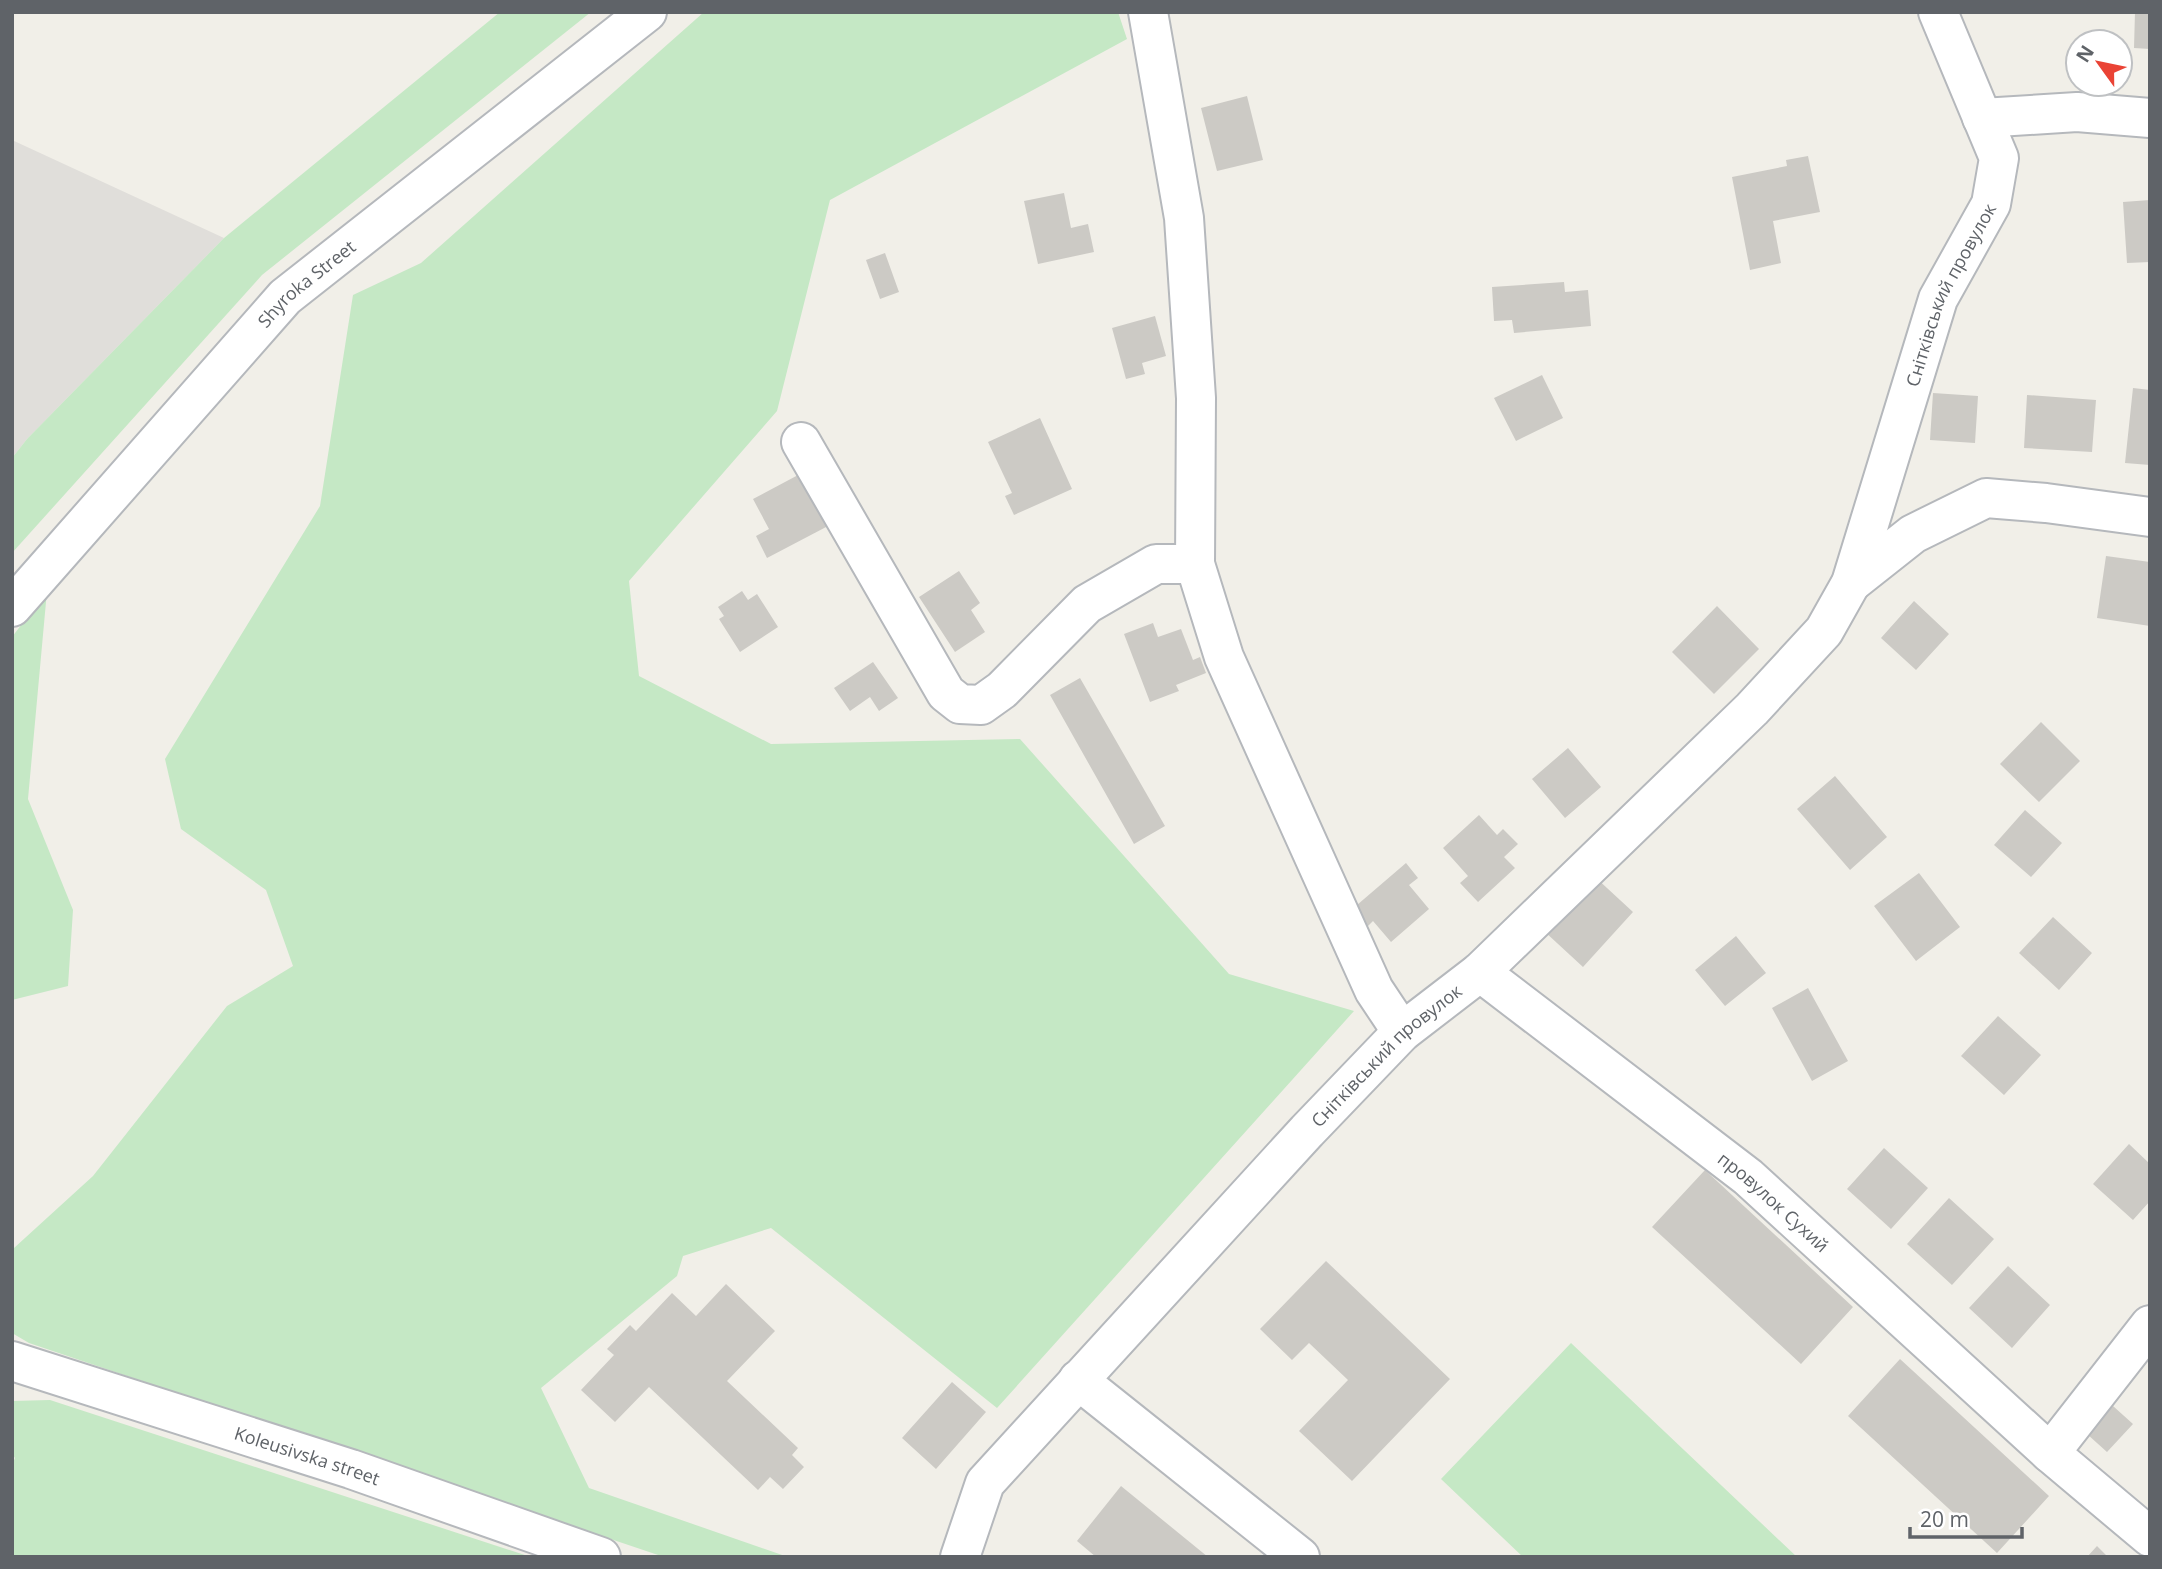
<svg xmlns="http://www.w3.org/2000/svg" width="2162" height="1569" viewBox="0 0 2162 1569" font-family="'Open Sans',sans-serif">
	<rect width="100%" height="100%" fill="#f1efe8"/>
	<!-- industrial -->
	<path fill="#e0deda" d="M12,140L224,238L27,439L12,458Z"/>
	<!-- green -->
	<path fill="#c5e8c5" d="M500,12H591L262,275L12,553V458L27,439L224,238Z
		M704,12H1118L1127,39L830,200L777,411L629,581L639,676L771,744L1020,739L1229,974L1354,1011L997,1408L771,1228L683,1256L677,1276L541,1388L589,1488L788,1557H664L29,1343L12,1333V1248H14L93,1176L227,1006L293,966L266,890L181,829L165,759L320,506L353,295L421,263Z
		M47,591L28,799L73,910L68,986L12,1000V637Z
		M1571,1343L1797,1557H1523L1441,1479Z
		M50,1400L531,1557H12V1465L15,1458L12,1454V1401Z"/>
	<!-- building -->
	<path fill="#cccac5" d="M2135,12H2150V49L2134,48Z
		M1247,96L1263,160L1217,171L1201,108Z
		M1808,156L1820,212L1773,221L1781,263L1750,270L1732,177L1787,166L1786,160Z
		M1064,193L1071,228L1088,224L1094,252L1038,264L1024,201Z
		M2150,200V262L2127,263L2123,202Z
		M885,253L899,292L880,299L866,260Z
		M1564,282L1565,292L1588,290L1591,326L1514,333L1512,320L1494,321L1492,287Z
		M1155,316L1166,356L1142,363L1145,374L1126,379L1112,328Z
		M1542,375L1563,418L1516,441L1494,398Z
		M2133,388L2150,390V465L2125,463Z
		M1933,393L1978,396L1975,443L1930,440Z
		M2027,395L2096,400L2092,452L2024,448Z
		M1040,418L1072,489L1014,515L1005,496L1012,493L988,442Z
		M800,474L828,526L767,558L756,536L769,529L753,499Z
		M2106,556L2150,562V626L2097,618Z
		M959,571L980,603L971,610L985,632L955,652L919,597Z
		M742,591L748,600L757,594L778,627L740,652L719,619L724,616L718,607Z
		M1914,601L1949,634L1916,670L1881,638Z
		M1717,606L1759,649L1714,694L1672,652Z
		M1153,623L1158,637L1181,629L1193,660L1200,657L1206,673L1176,685L1179,691L1150,702L1124,634Z
		M873,662L898,698L879,711L870,697L850,711L834,688Z
		M1080,678L1165,826L1134,844L1050,695Z
		M2041,722L2080,761L2039,802L2000,764Z
		M1568,748L1601,787L1565,818L1532,779Z
		M1835,776L1887,837L1850,870L1797,809Z
		M2025,810L2062,843L2031,877L1994,845Z
		M1479,815L1497,835L1503,829L1518,844L1504,857L1515,868L1478,902L1460,883L1468,876L1443,848Z
		M1406,863L1418,878L1409,885L1429,909L1391,942L1373,921L1365,929L1350,911Z
		M1919,873L1960,927L1916,961L1874,906Z
		M1594,876L1633,912L1583,967L1544,931Z
		M2053,917L2092,953L2059,990L2019,953Z
		M1736,936L1766,973L1725,1006L1695,970Z
		M1808,988L1848,1061L1812,1081L1772,1008Z
		M1998,1016L2041,1055L2004,1095L1961,1056Z
		M2129,1144L2150,1164V1201L2133,1220L2093,1184Z
		M1884,1148L1928,1188L1891,1229L1847,1189Z
		M1705,1170L1853,1307L1801,1364L1652,1227Z
		M1949,1198L1994,1239L1952,1285L1907,1244Z
		M1326,1261L1450,1379L1352,1481L1299,1431L1348,1380L1309,1343L1292,1360L1260,1329Z
		M2008,1266L2050,1305L2012,1348L1969,1308Z
		M726,1284L775,1331L727,1381L798,1448L792,1455L804,1467L783,1489L770,1477L758,1490L649,1387L615,1422L581,1390L614,1355L607,1349L630,1325L636,1331L672,1293L696,1316Z
		M1900,1359L2049,1496L1997,1553L1848,1416Z
		M952,1382L986,1412L936,1469L902,1438Z
		M2113,1406L2133,1424L2107,1452L2087,1434Z
		M1121,1486L1208,1557H1096L1077,1541Z
		M2097,1546L2108,1557H2087Z"/>
	<g fill="none" stroke-linecap="round" stroke-linejoin="round">
		<!-- minor casing -->
		<g stroke="#b5b8bc" stroke-width="42">
			<g id="minor">
				<path d="M1148,12L1184,218L1196,398L1195,564L1224,657L1374,990L1402,1032"/>
				<path d="M1982,118L2077,112L2150,118"/>
				<path d="M801,442L946,693L960,704L981,705L1002,690L1087,604L1156,564H1195"/>
				<path d="M1851,583L1913,534L1986,498L2046,503L2150,517"/>
				<path id="s1" d="M12,607L285,297L647,12"/>
				<path id="s2" d="M1480,972L1748,1177L2050,1453L2150,1537"/>
				<path id="s3" d="M12,1361L351,1469L601,1557"/>
				<path d="M1078,1380L1300,1557"/>
				<path d="M2050,1453L2150,1325"/>
				<path id="s4" d="M960,1557L985,1483L1307,1131L1402,1032L1480,972L1752,709L1824,631L1851,583L1938,299L1991,204L1999,158L1938,12"/>
			</g>
		</g>
		<!-- minor -->
		<use href="#minor" stroke="#fff" stroke-width="38"/>
	</g>
	<g text-anchor="middle" dominant-baseline="central" stroke-width="6" stroke-linejoin="round" paint-order="stroke">
		<!-- street labels -->
		<g font-size="18" fill="#5f6368" stroke="#fff">
			<text stroke="none"><textPath href="#s1" startOffset="438">Shyroka Street</textPath></text>
			<text stroke="none"><textPath href="#s4" startOffset="1636">Снітківський провулок</textPath></text>
			<text stroke="none"><textPath href="#s4" startOffset="665">Снітківський провулок</textPath></text>
			<text stroke="none"><textPath href="#s2" startOffset="373">провулок Сухий</textPath></text>
			<text stroke="none"><textPath href="#s3" startOffset="310">Koleusivska street</textPath></text>
		</g>
	</g>
	<!-- border -->
	<rect width="2162" height="1569" fill="none" stroke="#5f6368" stroke-width="28"/>
	<!-- north arrow -->
	<g transform="translate(2099 63) rotate(303)"><circle r="33" fill="#ffffff" stroke="#bfc1c3" stroke-width="2"/>
	<path d="M0-5L12 26L0 18L-12 26Z" fill="#ea4335"/>
	<text y="-10" font-size="19" font-weight="bold" text-anchor="middle" fill="#5f6368">N</text>
	</g>
	<!-- scale -->
	<path d="M1910 1527v10h112v-10" fill="none" stroke="#5f6368" stroke-width="3.5"/>
	<text x="1920" y="1527" font-size="21" fill="#5f6368" stroke="#ffffff" stroke-width="5" paint-order="stroke">20 m</text>
</svg>
